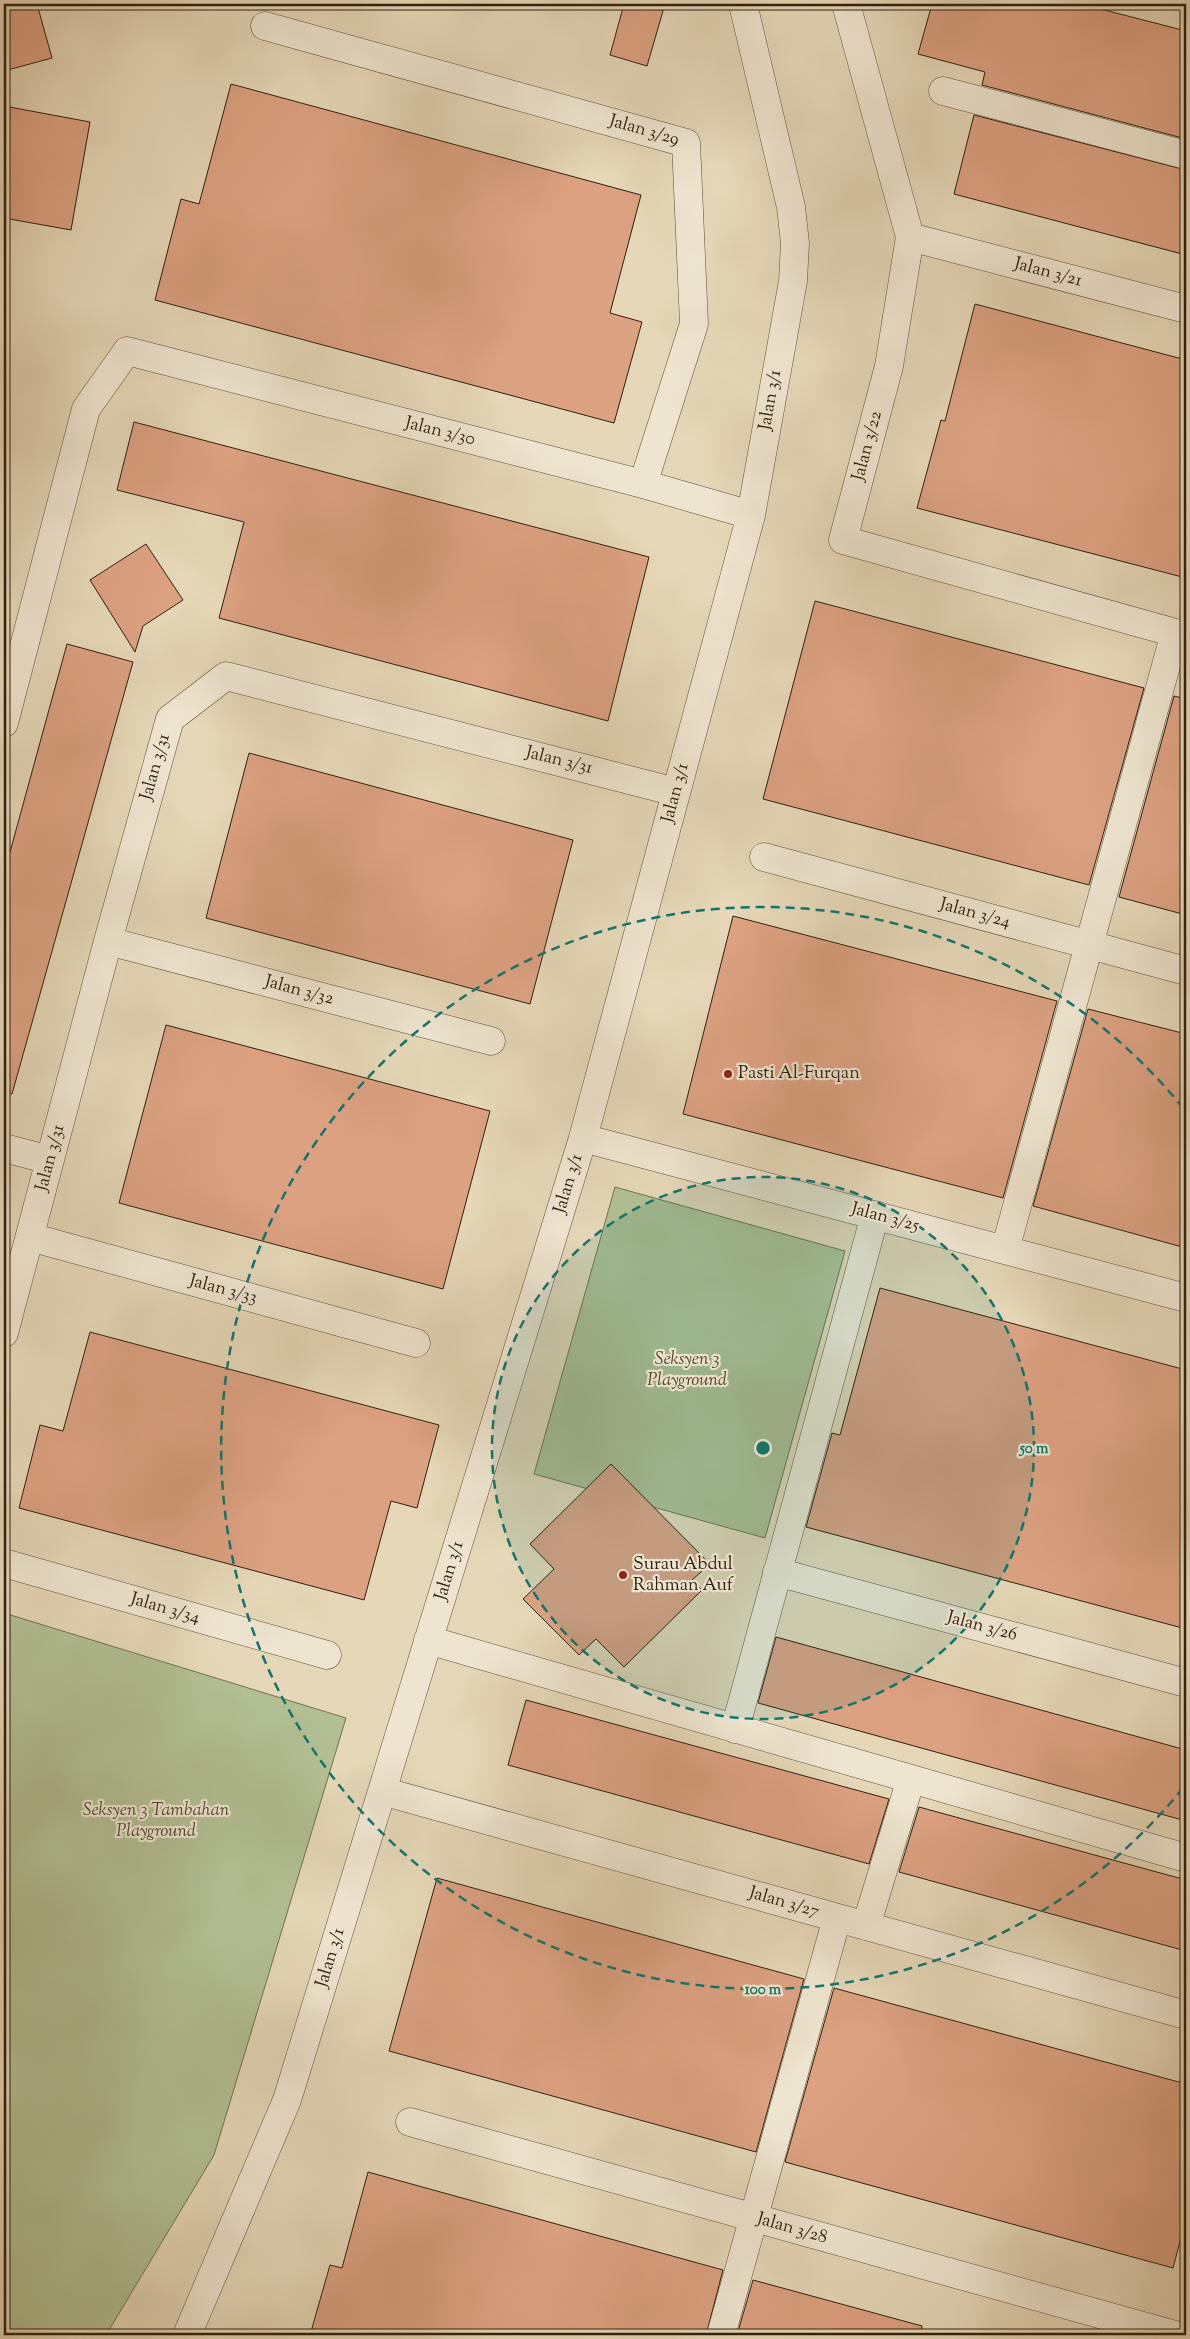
<svg xmlns="http://www.w3.org/2000/svg" width="1190" height="2339" viewBox="0 0 1190 2339" font-family="'Sorts Mill Goudy',serif">
	<rect width="100%" height="100%" fill="#e5d7b7"/>
	<filter id="stains"><feTurbulence type="fractalNoise" baseFrequency=".004" numOctaves="4"/><feColorMatrix values="0 0 0 0 .2 0 0 0 0 .09 0 0 0 0 .02 0 0 0 .5 -.17"/></filter>
	<radialGradient id="worn" r=".72"><stop offset=".6" stop-color="#630" stop-opacity="0"/><stop offset="1" stop-color="#630" stop-opacity=".3"/></radialGradient>
	<!-- green -->
	<path fill="#b1bf92" stroke="#707050" d="M615,1187L845,1251L765,1538L534,1474Z
		M4,1613L346,1718L214,2155L106,2335H4Z"/>
	<!-- building -->
	<path fill="#dca181" stroke="#30200f" d="M4,4H37L52,58L4,71Z
		M624,4H665L647,66L610,55Z
		M932,4H1081L1186,31V139L982,85L985,72L918,54Z
		M231,84L641,195L610,313L642,322L614,423L155,300L181,199L199,204Z
		M4,106L90,122L71,230L4,218Z
		M974,115L1186,170V255L954,194Z
		M975,304L1186,360V578L917,508L941,420L945,421Z
		M134,422L649,557L608,721L219,618L244,522L117,490Z
		M146,544L183,600L143,626L135,652L90,580Z
		M815,601L1144,688L1089,885L763,799Z
		M67,644L133,662L12,1094L4,1093V874Z
		M1174,696L1186,699V915L1119,897Z
		M249,753L573,840L530,1004L206,918Z
		M733,916L1057,1001L1003,1198L683,1114Z
		M1088,1009L1186,1034V1248L1033,1206Z
		M166,1025L490,1111L443,1289L119,1203Z
		M880,1288L1186,1370V1629L806,1527L832,1433L840,1435Z
		M90,1332L439,1425L417,1508L391,1501L364,1600L19,1508L40,1425L63,1431Z
		M611,1464L710,1564L692,1580L702,1590L624,1667L596,1639L579,1655L523,1599L554,1569L530,1544Z
		M776,1637L1186,1750V1821L758,1703Z
		M526,1700L889,1799L869,1864L508,1765Z
		M919,1807L1186,1880V1951L899,1872Z
		M437,1878L804,1979L756,2152L389,2051Z
		M834,1988L1186,2084V2219L1173,2268L785,2162Z
		M368,2172L723,2270L706,2335H310L330,2265L342,2268Z
		M753,2280L922,2326L921,2335H737Z"/>
	<g fill="none" stroke-linecap="round" stroke-linejoin="round">
		<!-- minor casing -->
		<g stroke="#5d4e39" stroke-width="29">
			<path id="minor" d="M846,4L910,237L889,366L843,540L1186,636
				M265,26L686,143L694,324L643,484
				M943,91L1186,155
				M910,237L1186,309
				M4,723L86,409L127,351L643,484L751,515
				M764,857L1186,971
				M108,941L491,1041
				M583,1138L1186,1298
				M4,1148L50,1160
				M30,1237L416,1343
				M1005,1250L1175,633
				M4,1333L108,941L170,719L226,676L676,792
				M4,1563L327,1655
				M777,1572L1186,1683
				M428,1640L1186,1858
				M735,1729L875,1215
				M382,1791L1186,2015
				M866,1926L911,1779
				M410,2122L1175,2335
				M187,2335L287,2100L583,1138L751,515L793,281L795,243L791,207L743,4
				M721,2335L837,1918"/>
		</g>
		<!-- minor -->
		<use href="#minor" stroke="#eee5d0" stroke-width="28"/>
	</g>
	<!-- distance rings -->
	<circle cx="763" cy="1448" r="271" fill="#0f766e" fill-opacity=".12"/>
	<g fill="none" stroke="#0f766e" stroke-width="2.5" stroke-dasharray="9 6">
		<circle cx="763" cy="1448" r="271"/>
		<path d="M1183 1788A541 541 0 1 1 1183 1108"/>
	</g>
	<!-- markers -->
	<g fill="#8f2418" stroke="#eee5d0" stroke-width="2">
		<circle cx="728" cy="1074" r="5"/>
		<circle cx="623" cy="1575" r="5"/>
	</g>
	<g text-anchor="middle" dominant-baseline="central" stroke-width="4.5" stroke-linejoin="round" paint-order="stroke">
		<!-- street labels -->
		<g font-size="18" fill="#30200f" stroke="#eee5d0">
			<text transform="translate(644 131) rotate(16)">Jalan 3/29</text>
			<text transform="translate(1048 273) rotate(15)">Jalan 3/21</text>
			<text transform="translate(771 400) rotate(-80)">Jalan 3/1</text>
			<text transform="translate(440 432) rotate(14)">Jalan 3/30</text>
			<text transform="translate(868 446) rotate(-75)">Jalan 3/22</text>
			<text transform="translate(559 761) rotate(14)">Jalan 3/31</text>
			<text transform="translate(156 767) rotate(-74)">Jalan 3/31</text>
			<text transform="translate(676 793) rotate(-75)">Jalan 3/1</text>
			<text transform="translate(975 914) rotate(15)">Jalan 3/24</text>
			<text transform="translate(299 991) rotate(15)">Jalan 3/32</text>
			<text transform="translate(51 1158) rotate(-75)">Jalan 3/31</text>
			<text transform="translate(569 1184) rotate(-73)">Jalan 3/1</text>
			<text transform="translate(885 1218) rotate(15)">Jalan 3/25</text>
			<text transform="translate(223 1290) rotate(15)">Jalan 3/33</text>
			<text transform="translate(450 1571) rotate(-73)">Jalan 3/1</text>
			<text transform="translate(165 1609) rotate(16)">Jalan 3/34</text>
			<text transform="translate(982 1627) rotate(15)">Jalan 3/26</text>
			<text transform="translate(784 1903) rotate(16)">Jalan 3/27</text>
			<text transform="translate(331 1958) rotate(-73)">Jalan 3/1</text>
			<text transform="translate(792 2229) rotate(16)">Jalan 3/28</text>
		</g>
		<!-- poi labels -->
		<g font-size="18" fill="#30200f" stroke="#eee5d0" text-anchor="start">
			<text x="738" y="1074">Pasti Al-Furqan</text>
			<text x="633" y="1565">Surau Abdul<tspan x="633" dy="21">Rahman Auf</tspan></text>
		</g>
		<!-- park labels -->
		<g font-size="18" font-style="italic" fill="#504830" stroke="#eee5d0">
			<text x="687" y="1360">Seksyen 3<tspan x="687" dy="21">Playground</tspan></text>
			<text x="156" y="1811">Seksyen 3 Tambahan<tspan x="156" dy="21">Playground</tspan></text>
		</g>
	</g>
	<circle cx="763" cy="1448" r="8" fill="#0f766e" stroke="#eee5d0" stroke-width="2.5"/>
	<g font-size="15" text-anchor="middle" font-weight="bold" fill="#0f766e" stroke="#eee5d0" stroke-width="4.5" stroke-linejoin="round" paint-order="stroke">
		<text x="1034" y="1453">50 m</text>
		<text x="763" y="1994">100 m</text>
	</g>
	<!-- margin -->
	<rect width="1190" height="2339" fill="none" stroke="#e5d7b7" stroke-width="20"/>
	<rect x="5" y="5" width="1180" height="2329" fill="none" stroke="#30200f" stroke-width="2.5"/>
	<rect x="10" y="10" width="1170" height="2319" fill="none" stroke="#30200f"/>
	<rect width="100%" height="100%" filter="url(#stains)"/>
	<rect width="100%" height="100%" fill="url(#worn)"/>
</svg>
